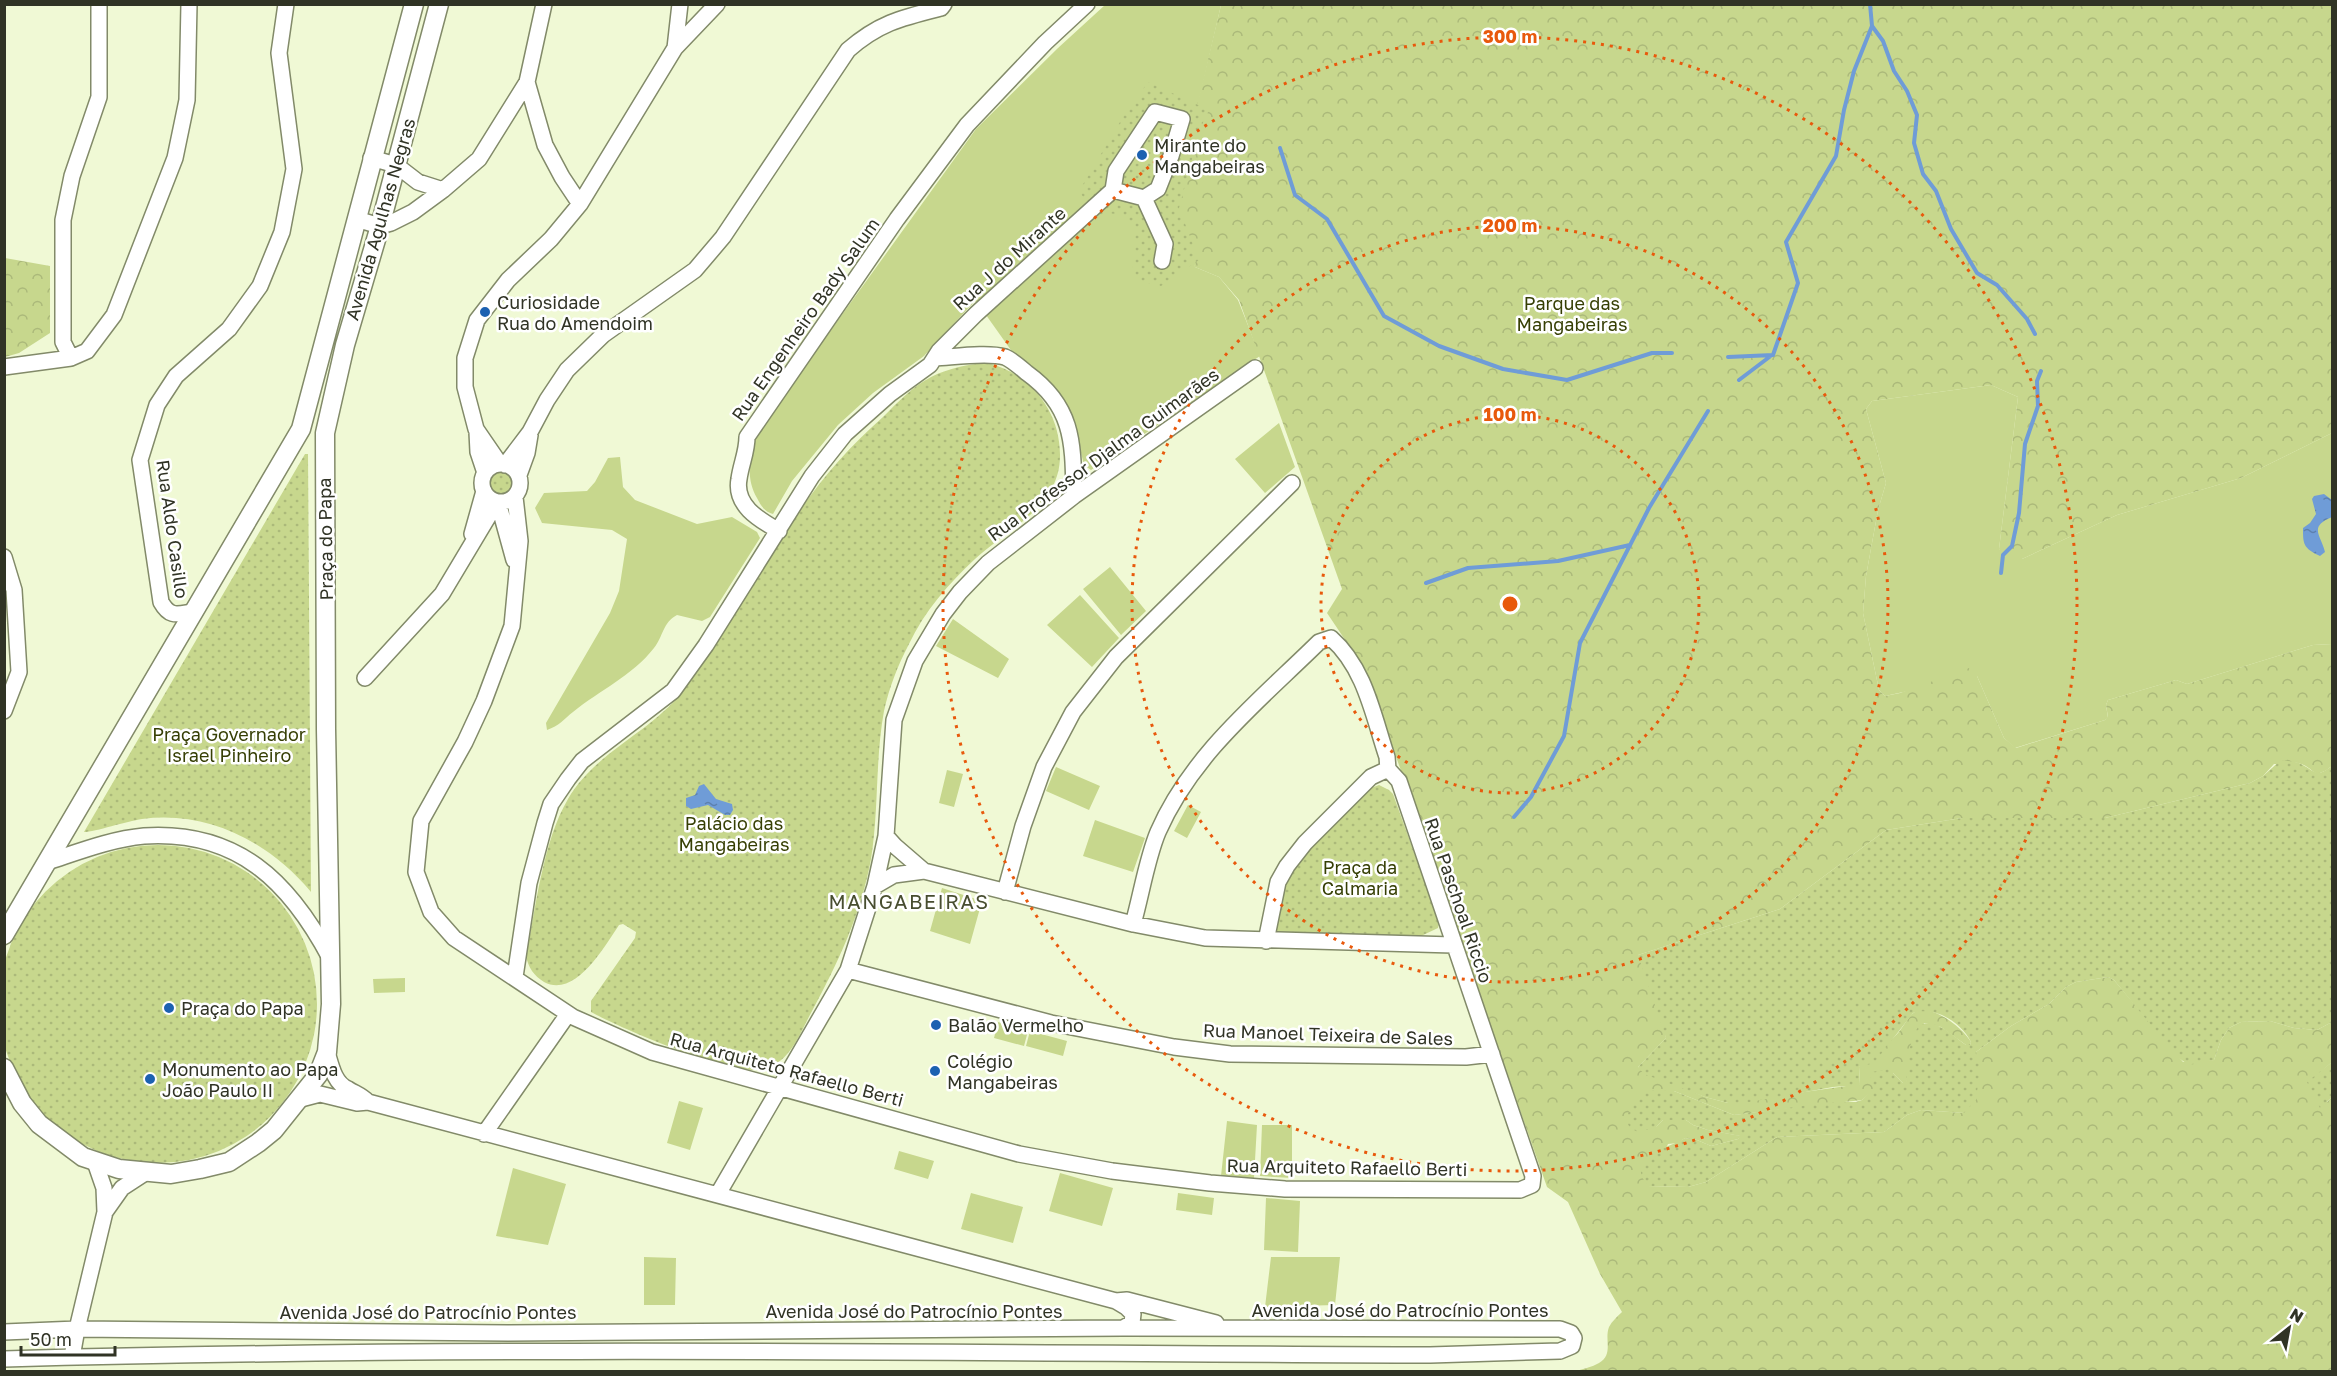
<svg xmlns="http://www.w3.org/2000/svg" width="2337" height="1376" viewBox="0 0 2337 1376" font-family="'Golos Text',sans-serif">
	<defs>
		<pattern id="forest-crowns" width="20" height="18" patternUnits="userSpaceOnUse" patternTransform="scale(1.5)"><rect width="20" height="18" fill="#c7d78d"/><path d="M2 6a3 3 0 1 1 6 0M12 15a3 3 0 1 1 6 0" fill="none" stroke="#abb97a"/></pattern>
		<pattern id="park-dots" width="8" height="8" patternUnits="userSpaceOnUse" patternTransform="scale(1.5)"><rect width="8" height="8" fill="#c7d78d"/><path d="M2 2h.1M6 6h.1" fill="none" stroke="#abb97a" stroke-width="1.8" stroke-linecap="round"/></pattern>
		<pattern id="water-ripples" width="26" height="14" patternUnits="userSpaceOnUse" patternTransform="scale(1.5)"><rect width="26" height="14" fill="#6f9cd7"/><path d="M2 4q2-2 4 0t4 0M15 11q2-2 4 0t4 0" fill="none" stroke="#5c80ae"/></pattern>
	</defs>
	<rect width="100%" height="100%" fill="#f0f9d5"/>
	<!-- grass -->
	<path fill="#c7d78d" d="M1105,5H1221L1182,174L1195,267L1219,277L1238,300L1260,356L1091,470L1084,465L1074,424L1063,398L1055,387L1042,376L1013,353L986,315L981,301L974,302L924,356L873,393L838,425L792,481L773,514C765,512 761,506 757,498C744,476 750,449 761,427L976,129L1058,48Z
		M1991,385L2018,397L1999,549L2022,559L2117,515L2241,478L2332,433V644L2313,645L2187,684L2176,680L2108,700L2106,705L2108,718L2105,720L2015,748L2004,738L1977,676L1885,696L1879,690L1863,613L1866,576L1878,510L1886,483L1866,409L1872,401Z
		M1279,423L1295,467L1265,493L1235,459Z
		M620,457L623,487L635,500L697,524L732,517L757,532L760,538L710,617L702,621L677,615C663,622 663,637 654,648C632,676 600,690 573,712C564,719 559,726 547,730L546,723L610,613L619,591L627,539L612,530L542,523L535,508L544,493L587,491L595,482L608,458Z
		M1110,567L1146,611L1121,635L1083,589Z
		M1080,595L1119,638L1092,667L1047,625Z
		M953,619L1009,659L998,678L936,646Z
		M1056,767L1100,786L1089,810L1046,791Z
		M947,770L963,774L954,807L939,803Z
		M1188,805L1201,812L1187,838L1174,831Z
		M1095,820L1145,838L1133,872L1083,856Z
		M942,888L982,901L970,944L930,931Z
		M405,978V992L374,993L373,979Z
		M998,1022L1028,1031L1024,1046L994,1038Z
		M1030,1031L1067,1041L1063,1056L1026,1046Z
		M679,1101L703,1108L690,1150L667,1143Z
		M1227,1121L1257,1125L1254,1178L1221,1176Z
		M1262,1125H1292V1178L1260,1176Z
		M899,1151L934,1161L928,1179L894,1169Z
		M513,1168L566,1184L548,1245L496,1236Z
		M1060,1173L1113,1188L1102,1226L1049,1211Z
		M971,1193L1023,1207L1013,1243L961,1229Z
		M1178,1193L1214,1198L1212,1215L1176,1210Z
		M1266,1198L1300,1201L1298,1252L1264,1250Z
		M644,1257L676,1258L675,1305H644Z
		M1271,1257H1340L1335,1305L1265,1307Z"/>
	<!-- forest -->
	<path fill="url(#forest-crowns)" d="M1221,5H2332V433L2241,478L2117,515L2022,559L2011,560L1999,549L2018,397L1991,385L1872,401L1866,409L1886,483L1878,510L1866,576L1863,613L1879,690L1885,696L1900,693L1969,668L1977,676L2004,738L2016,748L2105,720L2108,717L2106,705L2108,700L2176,680L2187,684L2313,645L2332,644V766C2311,782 2316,767 2298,763C2291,762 2281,764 2274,764L2263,776L2250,783L2105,818H1962L1886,830L1780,909L1638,955L1654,975L1666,1038L1638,1067L1705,1097L1728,1103L1860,1084L1859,1067C1873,1056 1886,1046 1898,1033C1903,1027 1907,1019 1912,1014C1929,1000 1963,1028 1971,1042L1970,1045H1966L1941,1027L1924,1023L1906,1083H1903L1893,1073L1862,1100L1734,1115L1674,1091L1656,1127L1663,1120H1686L1693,1125L1708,1130L1741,1136L1738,1139L1711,1146L1697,1140L1685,1138L1678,1143L1668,1144L1648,1186L1688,1187L1706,1182L1777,1137L1884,1132L1907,1115L1921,1110L1964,1113L1976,1052L2011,1026L2049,1004L2066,987L2076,982L2108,977L2114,980L2183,1062L2214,1060L2221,1040L2229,1028L2241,1022L2270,1021L2294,1028L2317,1030L2332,1022V1062L2308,1083L2327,1102L2332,1097V1371H1576C1583,1369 1592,1367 1599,1363C1614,1354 1604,1340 1609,1327C1612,1321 1617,1317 1622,1312L1600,1274L1568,1202L1547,1187L1366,671L1327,613L1342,589L1239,300L1219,277L1195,267L1173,206Z
		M5,258L50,266V333L19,353L5,357Z"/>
	<!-- park -->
	<path fill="url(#park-dots)" d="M1148,82L1209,110L1200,129L1179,208L1199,260L1161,286L1142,282L1133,275C1131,244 1148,205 1096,215L1079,191L1123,117Z
		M988,363C1031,374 1061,412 1060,457C1059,508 1007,529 975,559C949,583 924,612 909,644C898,665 889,688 884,711C875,760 879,810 871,859C861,914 838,963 812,1011C800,1033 791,1061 765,1069C736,1078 620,1028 591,1012V1001L635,938L636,932L623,924L619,925C605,946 575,999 544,982C534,976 528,967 526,956C536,907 543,841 568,799C596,751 649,734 683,691C726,636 757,573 796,516C821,479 850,446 883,417C898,402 912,387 931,377C949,368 968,364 988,363Z
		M305,454H308L311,892C270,842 207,810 142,819C127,821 95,832 84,832Z
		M487 483a14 14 0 1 1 28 0a14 14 0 1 1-28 0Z
		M2281,760C2287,761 2295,761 2301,764C2316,772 2316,778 2332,766V1022L2317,1030L2294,1028L2270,1021L2241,1022L2229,1028L2221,1040L2214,1060L2189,1065L2177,1057L2114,980L2108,977L2076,982L2066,987L2049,1004L2011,1026L1976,1052L1977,1057L1981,1061L1976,1100L1964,1113L1921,1110L1907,1115L1884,1132L1777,1137L1706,1182L1688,1187L1648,1186C1623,1156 1670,1148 1685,1138L1697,1140L1711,1146L1738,1139L1740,1136L1708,1130L1693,1125L1686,1120H1663L1656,1127L1638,1132L1630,1128L1626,1120L1631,1105L1639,1094L1648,1090L1674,1091L1734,1115L1832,1102H1856L1862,1100L1874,1088L1870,1081L1872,1072L1889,1069L1903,1083H1906C1907,1061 1908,1044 1919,1025C1937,1018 1953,1036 1966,1045H1970L1971,1042C1961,1022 1935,1006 1913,1013L1874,1063L1859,1067L1860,1084L1854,1089L1845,1086L1833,1087L1744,1103H1728L1705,1097L1644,1074L1638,1067L1666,1038L1638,955L1780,909L1886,830L1962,818H2105L2250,783L2263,776Z
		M1379,785L1389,790L1393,794L1439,922L1438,928L1421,936L1281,934L1277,931L1273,918L1290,873L1311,845L1371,788Z
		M-1 1004a159 159 0 1 1 318 0a159 159 0 1 1-318 0Z
		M2332,1062V1097L2320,1108L2307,1082Z"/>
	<!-- water -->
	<path fill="url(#water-ripples)" d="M2324,494L2332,500V517C2308,527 2321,535 2325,552L2320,556C2303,548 2303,544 2303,528L2310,523L2316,514L2312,499L2314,496Z
		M704,784L716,799L732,804L733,810L730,815H725L708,805L691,809L686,806V798L695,795L699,786Z"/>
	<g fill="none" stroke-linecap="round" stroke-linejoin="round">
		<!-- stream -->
		<path stroke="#6f9cd7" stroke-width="4" d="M1870,4L1872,26L1883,41L1894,71L1907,91L1917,115L1914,143L1923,174L1936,191L1951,229L1977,273L1997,285L2027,319L2035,334
			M1280,148L1295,195L1327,219L1384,316L1439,346L1503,369L1567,380L1652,353H1672
			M1728,357L1773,355L1798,283L1786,242L1836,156L1844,110L1854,71L1872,26
			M1739,380L1772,355
			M2001,573L2003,555L2012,546L2019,513L2025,444L2038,406L2037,381L2041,371
			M1426,583L1468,568L1558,561L1630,545
			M1514,817L1531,797L1564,736L1580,643L1649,508L1708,411"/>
		<!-- minor casing -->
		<g stroke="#828a69" stroke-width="18">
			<path id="minor" d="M544,4L527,82L545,145L562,177L580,204
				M675,48L680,4
				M1155,112L1182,119L1171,156L1158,189L1144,198L1113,190L1116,171Z
				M371,158L396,165L418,182L443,190
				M1144,198L1165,244L1162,261
				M356,219L380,226L391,223L413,212L443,190L479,159L527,82
				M71,358L63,342V220L72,176L99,97V4
				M935,358C954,357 987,352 1005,357C1012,360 1021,368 1027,373C1074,407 1073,443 1074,496
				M4,367L71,358L87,351L114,315L175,158L187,100L189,4
				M477,432L478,452L485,473
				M482 483a19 19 0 1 1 38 0a19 19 0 1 1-38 0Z
				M500,464L476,429L465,387V358L477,320L508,280L551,239L580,204L675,48L717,4
				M505,465L530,432L547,400L567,370L603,335L695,270L723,237L848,50C879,23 901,18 941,8L944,4
				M519,475L527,453L530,435
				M515,497L520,541L512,626L484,701L465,742L421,821L416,872L431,912L454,938L573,1017L652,1052L1019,1154L1112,1171L1210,1183L1285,1189L1520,1190L1532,1185L1533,1176L1399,781L1388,769L1387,757C1373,715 1365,668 1331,638L1319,642C1260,700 1192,754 1158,832C1147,858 1141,896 1133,924
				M498,502L514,560
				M779,531C760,520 734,506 739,479C741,464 747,452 747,437L897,219L967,125L1045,43L1087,4
				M472,534L484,491
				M4,557L14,590L19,672L4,711
				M193,612C177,614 170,618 161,602L140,460L157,405L176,376L229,329L260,286L282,232L294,169L279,53L286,4
				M365,678L442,594L497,502
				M47,862C78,852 111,839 144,836C237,830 289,881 330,958
				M924,871L1133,924L1205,938L1453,945
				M875,886L894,875L924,871L895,846L886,836
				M1005,892L1023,826L1044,767L1073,712L1116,657L1292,483
				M1266,941L1278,882L1287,866L1305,843L1371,777L1388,769
				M848,970L1051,1023L1174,1047L1230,1054L1466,1057L1492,1054
				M515,977L529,883L545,823L551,804L568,779L582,761L673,691L706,645L812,476L845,434L890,394L930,365L939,351L976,314L1113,190
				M301,1099L320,1094L357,1103L368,1102C361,1095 356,1094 348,1089C334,1083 331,1065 327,1052
				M368,1102L1116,1301L1126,1307L1133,1314L1132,1323L1123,1328
				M484,1134L568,1014
				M95,1162L104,1188L105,1212L122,1188L145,1173
				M718,1194L848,970L875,886L886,836L894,720L915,661L943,614L960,592L988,563L1074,496L1255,368
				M1116,1301L1127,1300L1216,1323
				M4,1332L77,1329L508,1333L1123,1328L1560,1329L1571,1333L1574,1338L1572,1346L1560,1351L1430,1355C955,1353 479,1346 4,1359
				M72,1357L77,1329L105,1212"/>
		</g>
		<!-- tertiary casing -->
		<g stroke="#828a69" stroke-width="21">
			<path id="tertiary" d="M4,935L301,429L414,4
				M4,1068L22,1103L39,1124L83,1157L119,1169L171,1174L200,1169L229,1162L258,1143L274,1130L318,1075L327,1052L331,1004L326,729L325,433L345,345L380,226L439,4"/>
		</g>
		<!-- minor -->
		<use href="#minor" stroke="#fff" stroke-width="15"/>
		<!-- tertiary -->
		<use href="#tertiary" stroke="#fff" stroke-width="18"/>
	</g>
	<!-- distance rings -->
	<g fill="none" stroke="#e8590c" stroke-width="3" stroke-dasharray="3 6">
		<circle cx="1510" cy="604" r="189"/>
		<circle cx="1510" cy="604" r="378"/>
		<circle cx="1510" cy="604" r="567"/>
	</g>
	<!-- markers -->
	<g fill="#1c61b1" stroke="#fff" stroke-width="2">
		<circle cx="1142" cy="155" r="6"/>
		<circle cx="485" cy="312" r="6"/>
		<circle cx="169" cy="1008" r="6"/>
		<circle cx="936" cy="1025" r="6"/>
		<circle cx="935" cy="1071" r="6"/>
		<circle cx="150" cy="1079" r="6"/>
	</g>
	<g text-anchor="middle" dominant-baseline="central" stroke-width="5" stroke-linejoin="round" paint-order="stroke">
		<!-- poi labels -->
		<g font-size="18" fill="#303325" stroke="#fff" text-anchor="start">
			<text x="1154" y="145">Mirante do<tspan x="1154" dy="21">Mangabeiras</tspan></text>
			<text x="497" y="302">Curiosidade<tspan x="497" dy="21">Rua do Amendoim</tspan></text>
			<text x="181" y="1008">Praça do Papa</text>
			<text x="948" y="1025">Balão Vermelho</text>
			<text x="947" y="1061">Colégio<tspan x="947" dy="21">Mangabeiras</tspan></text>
			<text x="162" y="1069">Monumento ao Papa<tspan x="162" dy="21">João Paulo II</tspan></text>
		</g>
		<!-- street labels -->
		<g font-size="18" fill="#303325" stroke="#fff">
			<text transform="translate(380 219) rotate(-74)">Avenida Agulhas Negras</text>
			<text transform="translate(1009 258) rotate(-42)">Rua J do Mirante</text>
			<text transform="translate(805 319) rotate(-55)">Rua Engenheiro Bady Salum</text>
			<text transform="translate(1103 454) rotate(-36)">Rua Professor Djalma Guimarães</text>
			<text transform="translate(173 529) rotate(82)">Rua Aldo Casillo</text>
			<text transform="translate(325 539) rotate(-91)">Praça do Papa</text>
			<text transform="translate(1459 900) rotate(71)">Rua Paschoal Riccio</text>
			<text transform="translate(1328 1034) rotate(2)">Rua Manoel Teixeira de Sales</text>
			<text transform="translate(787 1069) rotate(15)">Rua Arquiteto Rafaello Berti</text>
			<text transform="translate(1347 1167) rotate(1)">Rua Arquiteto Rafaello Berti</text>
			<text x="1400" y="1310">Avenida José do Patrocínio Pontes</text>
			<text x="914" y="1311">Avenida José do Patrocínio Pontes</text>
			<text x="428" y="1312">Avenida José do Patrocínio Pontes</text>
		</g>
		<!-- park labels -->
		<g font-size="18" fill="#363f04" stroke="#fff">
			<text x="1572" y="303">Parque das<tspan x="1572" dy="21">Mangabeiras</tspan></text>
			<text x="229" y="734">Praça Governador<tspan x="229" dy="21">Israel Pinheiro</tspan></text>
			<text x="734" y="823">Palácio das<tspan x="734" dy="21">Mangabeiras</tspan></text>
			<text x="1360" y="867">Praça da<tspan x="1360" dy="21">Calmaria</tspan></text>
		</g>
		<!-- neighbourhood labels -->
		<g font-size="20" letter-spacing="1.5" fill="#484e30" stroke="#fff">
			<text x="909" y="901">MANGABEIRAS</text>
		</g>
	</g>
	<circle cx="1510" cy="604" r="9" fill="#e8590c" stroke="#fff" stroke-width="3"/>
	<g font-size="18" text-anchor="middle" font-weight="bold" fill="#e8590c" stroke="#fff" stroke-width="5" stroke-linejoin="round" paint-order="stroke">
		<text x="1510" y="43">300 m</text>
		<text x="1510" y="232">200 m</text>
		<text x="1510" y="421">100 m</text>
	</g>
	<!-- border -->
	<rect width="2337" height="1376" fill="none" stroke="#303325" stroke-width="12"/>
	<!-- north arrow -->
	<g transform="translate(2289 1328) rotate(31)" stroke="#ffffff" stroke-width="4.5" paint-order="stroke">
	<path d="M0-4.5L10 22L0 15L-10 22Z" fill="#303325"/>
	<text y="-9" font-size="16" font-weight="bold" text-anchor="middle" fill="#303325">N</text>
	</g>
	<!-- scale -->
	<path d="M21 1346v9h94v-9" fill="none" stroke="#303325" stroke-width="3"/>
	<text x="30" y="1346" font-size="18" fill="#303325" stroke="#ffffff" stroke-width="4.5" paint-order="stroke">50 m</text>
</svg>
